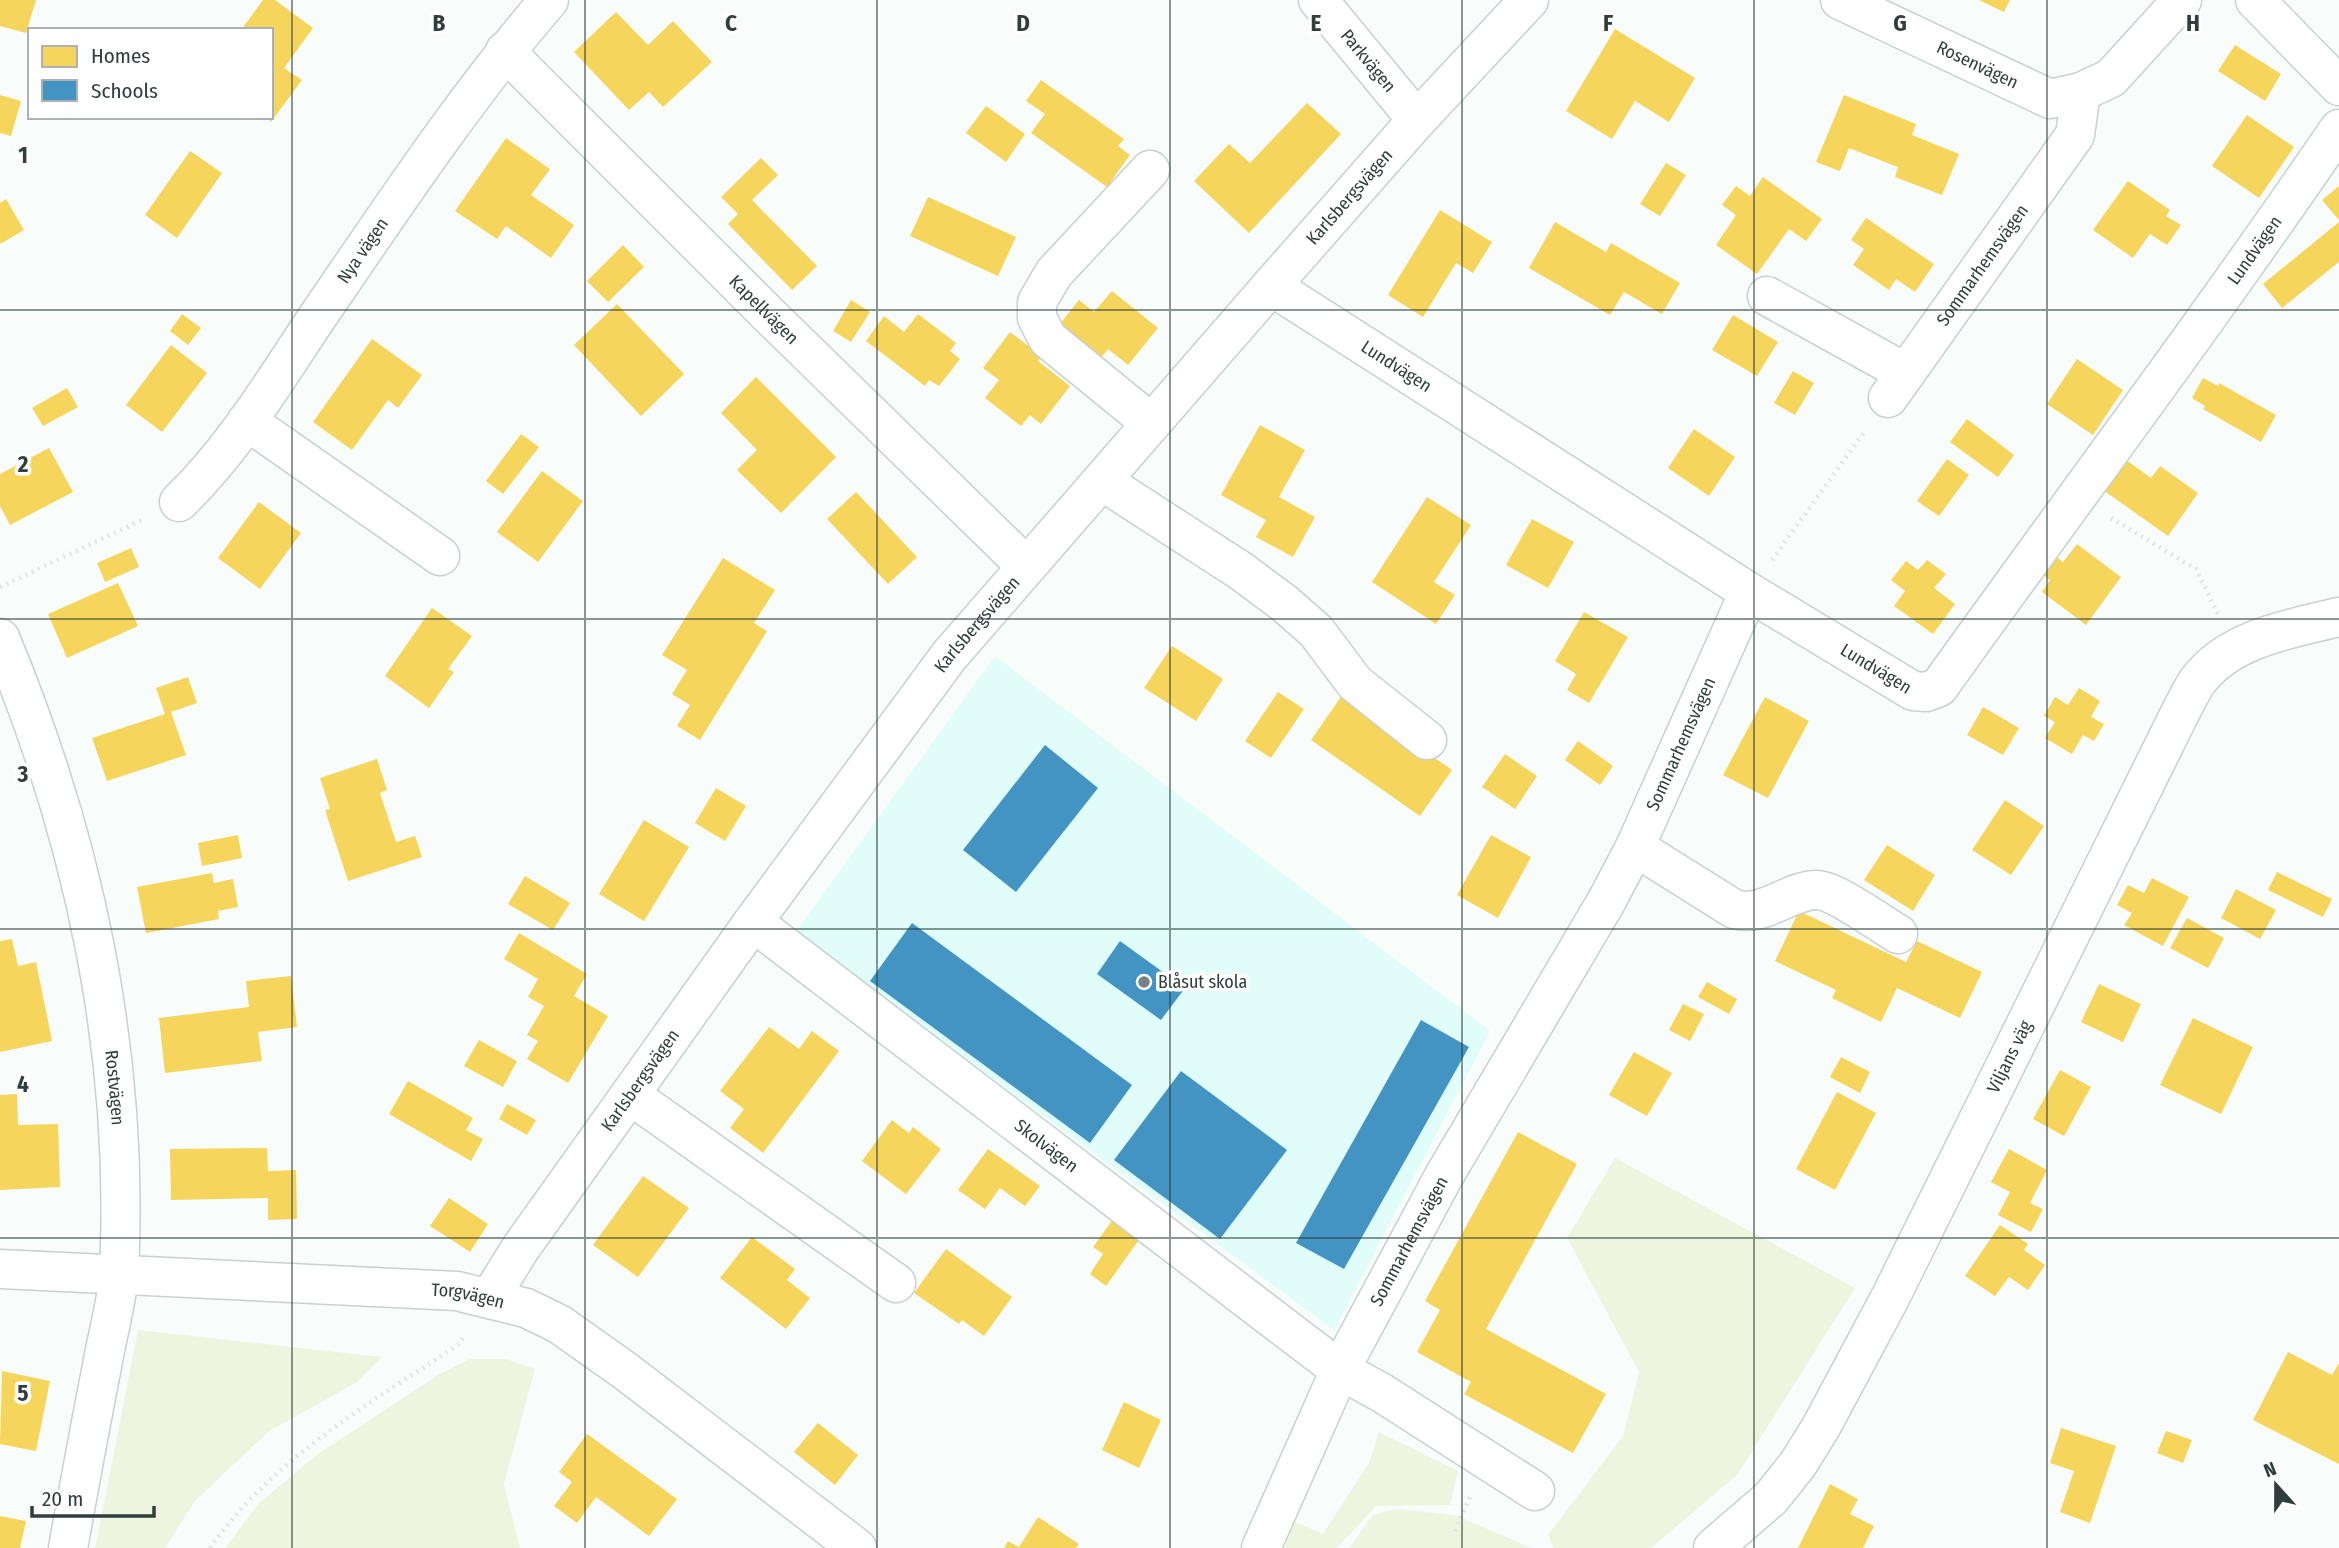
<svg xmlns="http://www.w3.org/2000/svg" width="2339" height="1548" viewBox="0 0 2339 1548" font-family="'Fira Sans Condensed',sans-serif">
	<rect width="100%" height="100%" fill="#f8fcfb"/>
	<!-- built -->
	<path fill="#e0fdf9" d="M995,656L1490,1031L1334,1330L795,933Z"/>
	<!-- green -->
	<path fill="#eef5df" d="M1615,1158L1855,1288L1737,1475L1651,1548H1554L1548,1535L1623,1436L1639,1372L1567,1238Z
		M138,1330L382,1357L357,1382L268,1432L195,1501L165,1548H95Z
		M470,1359H506L535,1369L504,1484L520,1548H225L259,1503L319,1453L440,1374Z
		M1379,1432L1458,1471L1450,1505L1376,1506L1337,1548H1284L1295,1522L1323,1534L1369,1463Z
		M1396,1509L1455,1515L1532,1548H1349L1373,1515Z"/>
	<!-- homes -->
	<path fill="#f6d55c" d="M0,0H36L26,33L0,26Z
		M263,0H275L313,28L284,68L302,80L271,122L267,117H271V30H241Z
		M1979,0H2010L2004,12Z
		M616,12L648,45L673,21L712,62L663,107L649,92L629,110L574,52Z
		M1615,29L1695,78L1669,122L1635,101L1612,139L1566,111Z
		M2235,45L2281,74L2265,101L2218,71Z
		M1041,80L1124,139L1118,146L1130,155L1107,187L1031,133L1045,114L1026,101Z
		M0,95L21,101L11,136L0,133Z
		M1844,95L1916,124L1912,135L1959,154L1942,195L1895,177L1898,167L1849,148L1840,171L1816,162Z
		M1307,103L1341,134L1249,233L1194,181L1229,144L1250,163Z
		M986,106L1025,134L1006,162L966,133Z
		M2247,115L2294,147L2259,198L2212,166Z
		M506,138L550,169L531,195L574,225L551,258L506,226L497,239L455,211Z
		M190,151L222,173L177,238L145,215Z
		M761,158L778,175L752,200L817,266L792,290L728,224L738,214L721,197Z
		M1666,163L1686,175L1660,216L1640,204Z
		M1763,177L1822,219L1806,241L1789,229L1757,274L1716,245L1736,215L1722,205L1736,186L1750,196Z
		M2128,181L2170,210L2166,216L2181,225L2167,245L2150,234L2133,258L2093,230Z
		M2339,186V220L2322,200Z
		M928,197L1016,237L998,276L910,236Z
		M6,199L24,230L0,244V203Z
		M1440,210L1492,242L1473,273L1456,263L1423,317L1388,295Z
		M1866,218L1934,264L1915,292L1896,279L1889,290L1853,265L1864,249L1851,240Z
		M1555,222L1606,252L1611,243L1680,283L1662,314L1624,292L1610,315L1529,268Z
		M2339,222V262L2282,308L2263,284Z
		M623,245L644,267L608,302L587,281Z
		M1112,291L1158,328L1128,365L1108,349L1097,363L1055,330L1079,300L1094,312Z
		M851,300L870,312L851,342L833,331Z
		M617,304L684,374L641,416L574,345Z
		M182,314L201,328L188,345L170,331Z
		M918,314L956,343L950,351L960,359L939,386L929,380L925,386L866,341L884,316L904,332Z
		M1733,315L1778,342L1757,376L1712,350Z
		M1010,332L1042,356L1038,361L1070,386L1041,424L1030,415L1021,426L985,398L999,380L983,368Z
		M372,339L422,375L398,408L388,400L352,450L313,422Z
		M171,345L207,373L162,432L126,405Z
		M2077,359L2123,390L2093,435L2047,404Z
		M1793,371L1814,383L1795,415L1774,403Z
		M756,377L836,457L781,513L737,470L757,450L721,413Z
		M2203,378L2218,386L2219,383L2276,415L2261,442L2203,409L2205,406L2192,398Z
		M67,388L78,407L43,426L32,408Z
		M1967,419L2014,455L1998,477L1950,442Z
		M1260,425L1305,450L1279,497L1315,517L1293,557L1256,537L1266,520L1221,495Z
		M1694,429L1735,457L1709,496L1668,468Z
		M521,434L539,447L503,494L486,481Z
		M49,448L73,492L10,525L0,506V474Z
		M1947,459L1969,475L1939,516L1917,501Z
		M2125,459L2151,478L2160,466L2198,493L2168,536L2103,490Z
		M542,471L583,501L538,562L497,532Z
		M856,492L917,557L888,584L827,519Z
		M1427,497L1471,525L1434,582L1455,595L1436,624L1372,582Z
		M259,502L301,533L260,589L218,558Z
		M1532,519L1574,542L1548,588L1506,565Z
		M2077,544L2121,577L2086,625L2042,592L2050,580L2036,570L2050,552L2063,562Z
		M131,548L139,567L105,582L97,563Z
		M723,558L775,590L754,623L767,631L700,740L677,726L690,705L672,694L687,670L662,655Z
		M1927,560L1946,574L1934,588L1955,604L1933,634L1894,606L1905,591L1891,580L1906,561L1918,570Z
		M118,583L138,626L67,658L48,614Z
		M432,608L472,636L448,669L454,672L429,708L385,676Z
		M1584,612L1628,637L1589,703L1567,690L1576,674L1555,661Z
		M1172,646L1223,679L1196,721L1144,688Z
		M188,677L197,703L171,712L186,755L107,781L92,738L165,714L156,688Z
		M2079,688L2100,701L2091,717L2104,724L2094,741L2083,735L2072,754L2045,738L2055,722L2044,716L2055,697L2068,705Z
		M1278,692L1304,709L1271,758L1245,741Z
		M1343,694L1452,770L1420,816L1311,740Z
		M1765,697L1809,721L1768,798L1723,775Z
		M1983,707L2019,728L2003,755L1967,735Z
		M1578,741L1613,766L1600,785L1565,760Z
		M1505,754L1537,776L1515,809L1482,787Z
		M377,759L387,790L380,793L396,842L415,836L422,857L348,881L325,810L330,809L320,778Z
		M716,788L746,806L725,841L695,823Z
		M2005,800L2044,826L2011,875L1972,850Z
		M644,820L689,847L644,921L599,894Z
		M238,835L242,858L202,866L198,843Z
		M1491,835L1531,857L1498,918L1457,895Z
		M1887,845L1935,875L1913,911L1864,880Z
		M2277,872L2332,899L2323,917L2268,890Z
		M212,873L214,883L233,879L238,907L218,911L219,919L146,933L137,887Z
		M525,876L570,903L553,930L508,904Z
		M2152,878L2189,897L2163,946L2124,925L2132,913L2117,905L2128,885L2144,893Z
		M2236,889L2276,910L2260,939L2221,918Z
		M1799,911L1906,962L1917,941L1982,972L1960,1018L1897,988L1881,1022L1832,998L1836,990L1775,961Z
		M2187,918L2224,938L2208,968L2170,948Z
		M519,933L587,974L574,996L608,1016L568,1083L527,1059L538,1041L527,1035L544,1006L528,997L538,979L504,959Z
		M12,939L18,966L36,962L52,1041L0,1052V941Z
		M291,976L297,1027L258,1032L262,1061L165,1073L159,1018L249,1007L246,981Z
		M1707,982L1737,999L1729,1014L1698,997Z
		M2099,984L2141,1004L2123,1042L2081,1022Z
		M1683,1004L1704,1014L1690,1041L1669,1030Z
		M2193,1018L2253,1047L2221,1114L2160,1085Z
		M769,1027L799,1049L812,1031L839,1051L763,1153L730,1128L744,1109L720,1091Z
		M479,1040L517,1061L503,1087L464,1066Z
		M1634,1052L1672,1073L1647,1116L1609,1095Z
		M1841,1057L1870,1072L1860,1093L1830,1077Z
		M2060,1070L2091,1087L2064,1136L2033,1119Z
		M408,1081L473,1118L466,1130L483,1139L471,1161L389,1114Z
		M1837,1092L1876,1113L1835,1190L1796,1169Z
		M17,1094L18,1125L58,1124L60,1187L0,1190V1095Z
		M507,1104L536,1120L527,1135L499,1119Z
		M892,1120L909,1133L913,1127L941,1149L906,1194L862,1161Z
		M1518,1132L1577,1164L1486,1329L1606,1394L1573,1453L1464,1394L1471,1382L1417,1352L1440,1310L1425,1301Z
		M267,1148L268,1171L296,1170L297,1219L268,1220V1198L171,1200L170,1149Z
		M988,1149L1040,1186L1025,1206L1000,1188L985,1209L958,1190Z
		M2009,1149L2047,1170L2030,1203L2043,1209L2031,1232L1998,1215L2010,1192L1991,1182Z
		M643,1176L689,1208L638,1277L593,1245Z
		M449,1198L488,1224L470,1252L430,1226Z
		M1114,1218L1141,1237L1106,1286L1090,1274L1103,1254L1093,1247Z
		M2000,1225L2028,1244L2024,1250L2045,1265L2028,1290L2009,1277L1995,1296L1965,1276Z
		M752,1237L795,1269L787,1280L810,1298L786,1329L720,1278Z
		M946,1249L1012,1297L984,1336L962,1320L959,1324L914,1293Z
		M2288,1352L2332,1375L2339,1363V1464L2253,1420Z
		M2,1371L50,1381L36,1451L0,1444Z
		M1124,1402L1161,1420L1139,1468L1102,1450Z
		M818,1423L858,1455L835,1485L794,1452Z
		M2061,1428L2116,1446L2090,1523L2060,1512L2074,1471L2050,1463Z
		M2166,1431L2192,1440L2183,1463L2157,1453Z
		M587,1434L677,1499L649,1536L596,1497L577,1523L554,1506L572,1482L559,1472Z
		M1830,1484L1858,1499L1850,1514L1874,1526L1863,1548H1798Z
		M0,1516L26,1521L20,1548H0Z
		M1038,1517L1079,1544L1076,1548H1004L1008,1541L1019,1547Z"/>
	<!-- schools -->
	<path fill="#4393c3" d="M1045,745L1098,788L1016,892L963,850Z
		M912,923L1132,1085L1090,1143L870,981Z
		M1120,941L1185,988L1161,1020L1097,974Z
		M1421,1020L1469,1047L1344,1269L1296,1243Z
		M1181,1071L1287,1150L1220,1239L1114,1160Z"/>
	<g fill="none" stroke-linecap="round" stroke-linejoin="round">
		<!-- minor casing -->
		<g stroke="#c7d1cf" stroke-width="41">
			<g id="minor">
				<path id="s1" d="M1318,0L1417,120"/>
				<path id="s2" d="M1840,0L2050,99L2081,92"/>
				<path d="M2255,0L2339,86"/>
				<path id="s3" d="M505,51L770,316L1026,566"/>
				<path d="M1150,170L1054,273L1037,302V318L1048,339L1151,423"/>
				<path id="s4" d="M1271,286L1749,592L1913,691L1926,692L1939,687C2072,501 2210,318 2339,129"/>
				<path d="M1767,296L1906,373"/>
				<path id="s5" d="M1888,398L2075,135L2081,92L2111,78L2182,0"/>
				<path d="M247,421L440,556"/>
				<path d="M1102,481L1241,571L1284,603L1316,631L1355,683L1427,740"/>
				<path id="s6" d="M179,502C235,448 275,380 318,316C392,208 464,99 549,0"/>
				<path id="s7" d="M0,638C84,839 130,1054 119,1272C117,1303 107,1336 102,1366C90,1427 79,1487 68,1548"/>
				<path d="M1635,847L1734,909C1765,918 1788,890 1817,890C1834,890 1881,924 1898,934"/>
				<path id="s8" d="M753,922L1340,1370L1382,1393L1535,1491"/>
				<path d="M630,1095L896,1283"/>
				<path id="s9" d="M0,1269L457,1291L526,1308L559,1324L624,1370L857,1548"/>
				<path id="s10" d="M489,1299L520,1249L753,922L949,656L1271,286L1417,120L1529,0"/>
				<path id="s11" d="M1261,1548L1340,1370L1391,1275L1444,1176L1606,902L1635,847L1749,592"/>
				<path id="s12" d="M1713,1548L1771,1498L1798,1464L1821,1427L1890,1298L2181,711C2186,702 2191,691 2197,682C2229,638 2290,629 2339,617"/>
			</g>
		</g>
		<!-- path -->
		<path stroke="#e3e5e4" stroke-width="4.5" stroke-dasharray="2 5" stroke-linecap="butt" d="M2111,518L2196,569L2218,614
			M1772,560L1865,431
			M0,587L144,519
			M1455,1531L1470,1497
			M210,1548C272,1459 370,1403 458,1345L465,1335"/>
		<!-- minor -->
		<use href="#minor" stroke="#fefffe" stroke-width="38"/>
	</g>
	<!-- grid -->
	<path fill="none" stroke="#303f3d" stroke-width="2" stroke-opacity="0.55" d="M292,0V1548M585,0V1548M877,0V1548M1170,0V1548M1462,0V1548M1754,0V1548M2047,0V1548M0,310H2339M0,619H2339M0,929H2339M0,1238H2339"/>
	<!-- markers -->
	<circle fill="#768180" stroke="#fff" stroke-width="2.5" cx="1144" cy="982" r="7"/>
	<g text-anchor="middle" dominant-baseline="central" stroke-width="7" stroke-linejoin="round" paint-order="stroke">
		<!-- street labels -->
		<g font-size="18" fill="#303f3d" stroke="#fff">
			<text stroke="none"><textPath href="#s1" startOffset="79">Parkvägen</textPath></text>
			<text stroke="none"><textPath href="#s2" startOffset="152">Rosenvägen</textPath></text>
			<text stroke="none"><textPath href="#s10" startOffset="1400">Karlsbergsvägen</textPath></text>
			<text stroke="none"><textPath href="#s6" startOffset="312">Nya vägen</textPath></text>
			<text stroke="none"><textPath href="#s4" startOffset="1325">Lundvägen</textPath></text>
			<text stroke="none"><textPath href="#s5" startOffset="163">Sommarhemsvägen</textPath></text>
			<text stroke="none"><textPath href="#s3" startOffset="366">Kapellvägen</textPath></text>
			<text stroke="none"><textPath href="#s4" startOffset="149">Lundvägen</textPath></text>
			<text stroke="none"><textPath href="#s10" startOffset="833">Karlsbergsvägen</textPath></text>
			<text stroke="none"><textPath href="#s4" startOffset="716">Lundvägen</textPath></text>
			<text stroke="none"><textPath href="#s11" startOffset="908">Sommarhemsvägen</textPath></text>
			<text stroke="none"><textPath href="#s12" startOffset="579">Viljans väg</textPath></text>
			<text stroke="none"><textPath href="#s10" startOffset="266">Karlsbergsvägen</textPath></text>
			<text stroke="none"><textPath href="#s7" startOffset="466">Rostvägen</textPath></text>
			<text stroke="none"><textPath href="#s8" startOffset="369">Skolvägen</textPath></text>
			<text stroke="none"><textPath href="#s11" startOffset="341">Sommarhemsvägen</textPath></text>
			<text stroke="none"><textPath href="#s9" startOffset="469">Torgvägen</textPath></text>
		</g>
		<!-- poi labels -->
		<g font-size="18" fill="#303f3d" stroke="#fff" text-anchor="start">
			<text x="1158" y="982">Blåsut skola</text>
		</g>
	</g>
	<g font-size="23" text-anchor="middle" font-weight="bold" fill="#303f3d" stroke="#fff" stroke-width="7" stroke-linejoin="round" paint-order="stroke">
		<text x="439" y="31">B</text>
		<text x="731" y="31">C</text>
		<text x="1023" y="31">D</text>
		<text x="1316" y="31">E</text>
		<text x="1608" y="31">F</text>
		<text x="1900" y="31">G</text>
		<text x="2193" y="31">H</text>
		<text x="23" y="163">1</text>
		<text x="23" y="472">2</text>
		<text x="23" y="782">3</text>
		<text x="23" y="1092">4</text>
		<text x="23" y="1401">5</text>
	</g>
	<!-- legend -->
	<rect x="28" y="28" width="245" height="91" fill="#ffffff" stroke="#acb2b1" stroke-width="2"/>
	<rect x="42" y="46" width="35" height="21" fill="#f6d55c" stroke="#acb2b1" stroke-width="2"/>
	<text x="91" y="63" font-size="21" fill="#303f3d">Homes</text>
	<rect x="42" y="80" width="35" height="21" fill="#4393c3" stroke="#acb2b1" stroke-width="2"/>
	<text x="91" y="98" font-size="21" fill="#303f3d">Schools</text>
	<!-- north arrow -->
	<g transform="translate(2276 1485) rotate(339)" stroke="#ffffff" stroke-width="5" paint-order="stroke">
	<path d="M0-5L12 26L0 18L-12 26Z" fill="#303f3d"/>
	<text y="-10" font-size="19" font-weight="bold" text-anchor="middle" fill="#303f3d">N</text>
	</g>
	<!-- scale -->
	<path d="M32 1506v10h122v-10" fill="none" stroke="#303f3d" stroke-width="3.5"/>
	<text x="42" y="1506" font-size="21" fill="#303f3d" stroke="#ffffff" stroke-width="5" paint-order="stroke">20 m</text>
</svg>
